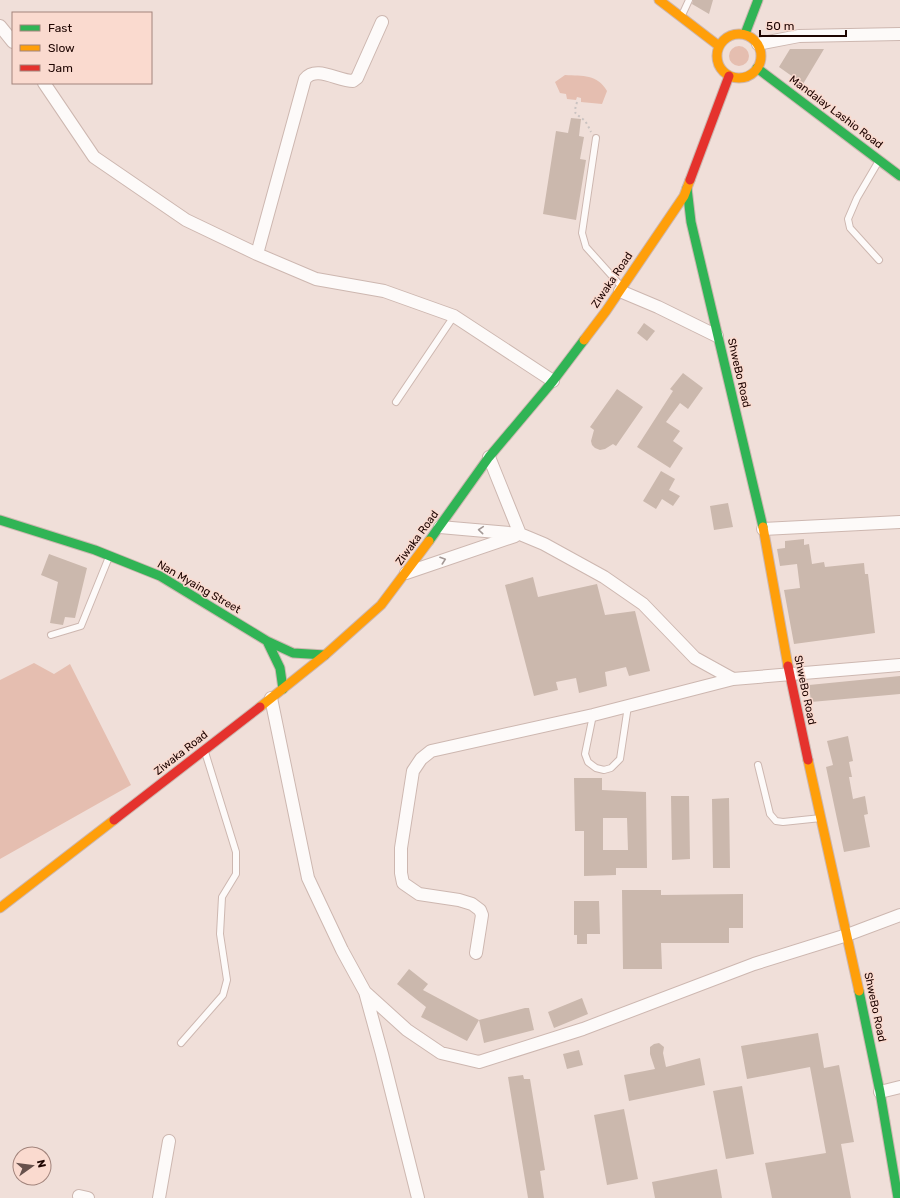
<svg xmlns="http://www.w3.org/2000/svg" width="900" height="1198" viewBox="0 0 900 1198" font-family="Rubik,sans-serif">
	<rect width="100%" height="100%" fill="#f0dfd9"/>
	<!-- green -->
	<path fill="#e5beb0" d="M729 56a10 10 0 1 1 20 0a10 10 0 1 1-20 0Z
		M565,75C583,76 597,74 607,91L602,104L581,102V98L577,97L576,100L567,99L566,94L560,93L555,82Z
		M34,663L54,674L70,664L131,785L0,859V680Z"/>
	<!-- building -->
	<path fill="#cbb8ad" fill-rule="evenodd" d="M693,0H713L709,14L692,4Z
		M790,49H824L803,84L779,67Z
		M571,118L581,119L579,136L584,137L580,159L586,160L576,220L543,214L556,131L568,133Z
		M644,323L655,331L647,341L637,333Z
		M683,373L703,388L688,409L680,403L666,422L680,431L673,441L683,448L670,468L637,447L673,391L670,389Z
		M617,389L643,407L616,446L613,444L605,449L600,450L595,448L592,445L591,441L594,430L590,427Z
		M661,471L675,479L669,490L680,496L673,506L662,499L656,509L643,501Z
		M728,503L733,527L714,530L710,506Z
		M804,539V545L809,544L812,564L824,562L825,567L864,563L865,574H868L875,633L794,644L784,590L800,588L797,564L780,566L777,549L785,548V541Z
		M49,554L87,568L75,618L65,617L63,625L50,623L58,582L41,575Z
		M533,577L538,597L597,584L605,615L635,611L650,671L629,676L626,667L605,672L607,686L579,693L576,678L556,682L558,690L534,696L505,585Z
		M900,676V694L811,702L809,685Z
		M848,736L853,761L849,762L852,777H849L853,799L865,796L868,814L864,815L870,847L844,852L826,767L833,765L827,741Z
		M574,778H602V790L646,792L647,868H616V875L584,876V831H575ZM603,818H627L628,850H603Z
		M671,796H689L690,859L672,860Z
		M729,798L730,868H713L712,799Z
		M622,890H661V895L743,894V928H729V943H661L662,969H623Z
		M574,901H599L600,934H587V944H577V935H574Z
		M409,969L428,984L423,990L479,1020L467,1041L421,1017L426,1007L397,984Z
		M582,998L588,1014L554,1028L548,1012Z
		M525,1008H529L534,1030L484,1043L479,1020Z
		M818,1033L824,1068L839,1065L854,1142L841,1144L851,1198H772L765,1163L826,1153L810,1067L747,1079L741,1046Z
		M659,1043L664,1047L663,1053L666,1067L700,1058L705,1085L629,1101L624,1075L655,1069L650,1054V1047L654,1044Z
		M579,1050L583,1065L567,1069L563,1054Z
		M523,1075L524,1079H530L545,1170L540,1171L544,1198H528L508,1077Z
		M742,1086L754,1154L726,1159L713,1091Z
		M624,1109L638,1179L607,1185L594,1115Z
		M717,1169L722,1198H655L652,1182Z"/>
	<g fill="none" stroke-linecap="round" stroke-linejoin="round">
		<!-- lane casing -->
		<g stroke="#cdb7b0" stroke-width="8">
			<path id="lane" d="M683,13L689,0
				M596,138L582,233L586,247L621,286
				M877,164L857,198L848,219L850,228L879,260
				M396,402L454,316
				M51,635L81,626L109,557
				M593,715L585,754L588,762L596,768L604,770L611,768L620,759L628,706
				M758,765L770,814L776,821L783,822L821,818
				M181,1043L223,995L227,980L220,934L222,897L236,874V852L205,752"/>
		</g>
		<!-- street casing -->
		<g stroke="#cdb7b0" stroke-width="14">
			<path id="street" d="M0,26L13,42
				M758,44L799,36L900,34
				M44,83L94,157L186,220L257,254L316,279L384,291L454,316L553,381
				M257,254L305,79C316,65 338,81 353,81L357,78L382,22
				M620,291L658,307L717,336
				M489,457L520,534
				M440,527L520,534L544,544L604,577L643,604L695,658L733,679L900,665
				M763,529L900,522
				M406,573L515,536
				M271,698L308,878L342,950L365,992L382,1054L418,1198
				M476,953L482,915L480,910L472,904L459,900L419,894L403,883L401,873V848L413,771L421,759L431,751L593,715L733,679
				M365,992L407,1030L441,1053L479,1062L583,1029L754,964L847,935L900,915
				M880,1092L900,1087
				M79,1196L88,1198
				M159,1198L169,1141"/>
		</g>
		<!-- fast casing -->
		<g stroke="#cdb7b0" stroke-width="11">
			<path id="fast" d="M745,34L758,0
				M757,68L900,176
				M687,188L691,222L763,527
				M0,520L95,550L160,576L267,641L280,668L283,689
				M429,541L489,457L553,381L584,340
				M267,641L293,653L325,655
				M859,991L880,1092L898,1198"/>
		</g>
		<!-- slow casing -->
		<g stroke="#cdb7b0" stroke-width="11">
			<path id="slow" d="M659,0L719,46
				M717 56a22 22 0 1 1 44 0a22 22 0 1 1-44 0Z
				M584,340L606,311L684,196L690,180
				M763,527L788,666
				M260,707L325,655L381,605L429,541
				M808,760L859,991
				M0,908L114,820"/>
		</g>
		<!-- jam casing -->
		<g stroke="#cdb7b0" stroke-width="11">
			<path id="jam" d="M690,180L729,76
				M788,666L808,760
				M114,820L260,707"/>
		</g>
		<!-- path -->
		<path stroke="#cac3c1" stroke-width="2" stroke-dasharray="2 3" stroke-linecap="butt" d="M577,102C573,116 575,112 584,120C587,123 589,128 591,132"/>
		<!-- lane -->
		<use href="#lane" stroke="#fdfaf9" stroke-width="6"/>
		<!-- street -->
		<use href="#street" stroke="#fdfaf9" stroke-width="12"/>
		<!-- fast -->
		<use href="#fast" stroke="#30b455" stroke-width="9"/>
		<!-- slow -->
		<use href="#slow" stroke="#ff9f0a" stroke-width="9"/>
		<!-- jam -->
		<use href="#jam" stroke="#e5322d" stroke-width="9"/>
	</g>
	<!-- one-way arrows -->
	<defs><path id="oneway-chevron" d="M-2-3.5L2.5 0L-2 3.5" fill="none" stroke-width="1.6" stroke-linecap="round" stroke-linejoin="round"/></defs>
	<g stroke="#a39895">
		<use href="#oneway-chevron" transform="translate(481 530) rotate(-175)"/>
		<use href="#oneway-chevron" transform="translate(443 560) rotate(-19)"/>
	</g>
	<g text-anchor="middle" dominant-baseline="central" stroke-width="3" stroke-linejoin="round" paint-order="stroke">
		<!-- street labels -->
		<g font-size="11" fill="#1d0400" stroke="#fadacf">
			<text transform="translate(836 112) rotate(37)">Mandalay Lashio Road</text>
			<text transform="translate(612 280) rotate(-56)">Ziwaka Road</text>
			<text transform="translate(739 373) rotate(77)">ShweBo Road</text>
			<text transform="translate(417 538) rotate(-54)">Ziwaka Road</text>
			<text transform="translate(199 587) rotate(30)">Nan Myaing Street</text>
			<text transform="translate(805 690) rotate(78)">ShweBo Road</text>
			<text transform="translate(181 753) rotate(-38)">Ziwaka Road</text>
			<text transform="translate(875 1007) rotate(78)">ShweBo Road</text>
		</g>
	</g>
	<!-- legend -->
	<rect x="12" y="12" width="140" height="72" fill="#fadacf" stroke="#a2847c"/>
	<rect x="20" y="25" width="20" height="6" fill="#30b455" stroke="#a2847c"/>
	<text x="48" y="32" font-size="12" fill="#1d0400">Fast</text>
	<rect x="20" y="45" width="20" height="6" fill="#ff9f0a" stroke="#a2847c"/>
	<text x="48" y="52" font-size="12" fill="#1d0400">Slow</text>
	<rect x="20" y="65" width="20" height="6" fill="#e5322d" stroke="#a2847c"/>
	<text x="48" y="72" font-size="12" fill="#1d0400">Jam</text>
	<!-- north arrow -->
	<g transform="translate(32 1166) rotate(76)"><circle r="19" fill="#fadacf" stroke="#a2847c"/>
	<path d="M0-3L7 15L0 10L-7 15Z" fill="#67514c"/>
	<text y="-6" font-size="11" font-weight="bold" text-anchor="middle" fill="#1d0400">N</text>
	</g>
	<!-- scale -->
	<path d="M760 30v6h86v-6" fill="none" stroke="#1d0400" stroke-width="2"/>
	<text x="766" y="30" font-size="12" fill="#1d0400" stroke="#fadacf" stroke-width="3" paint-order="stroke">50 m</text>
</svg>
